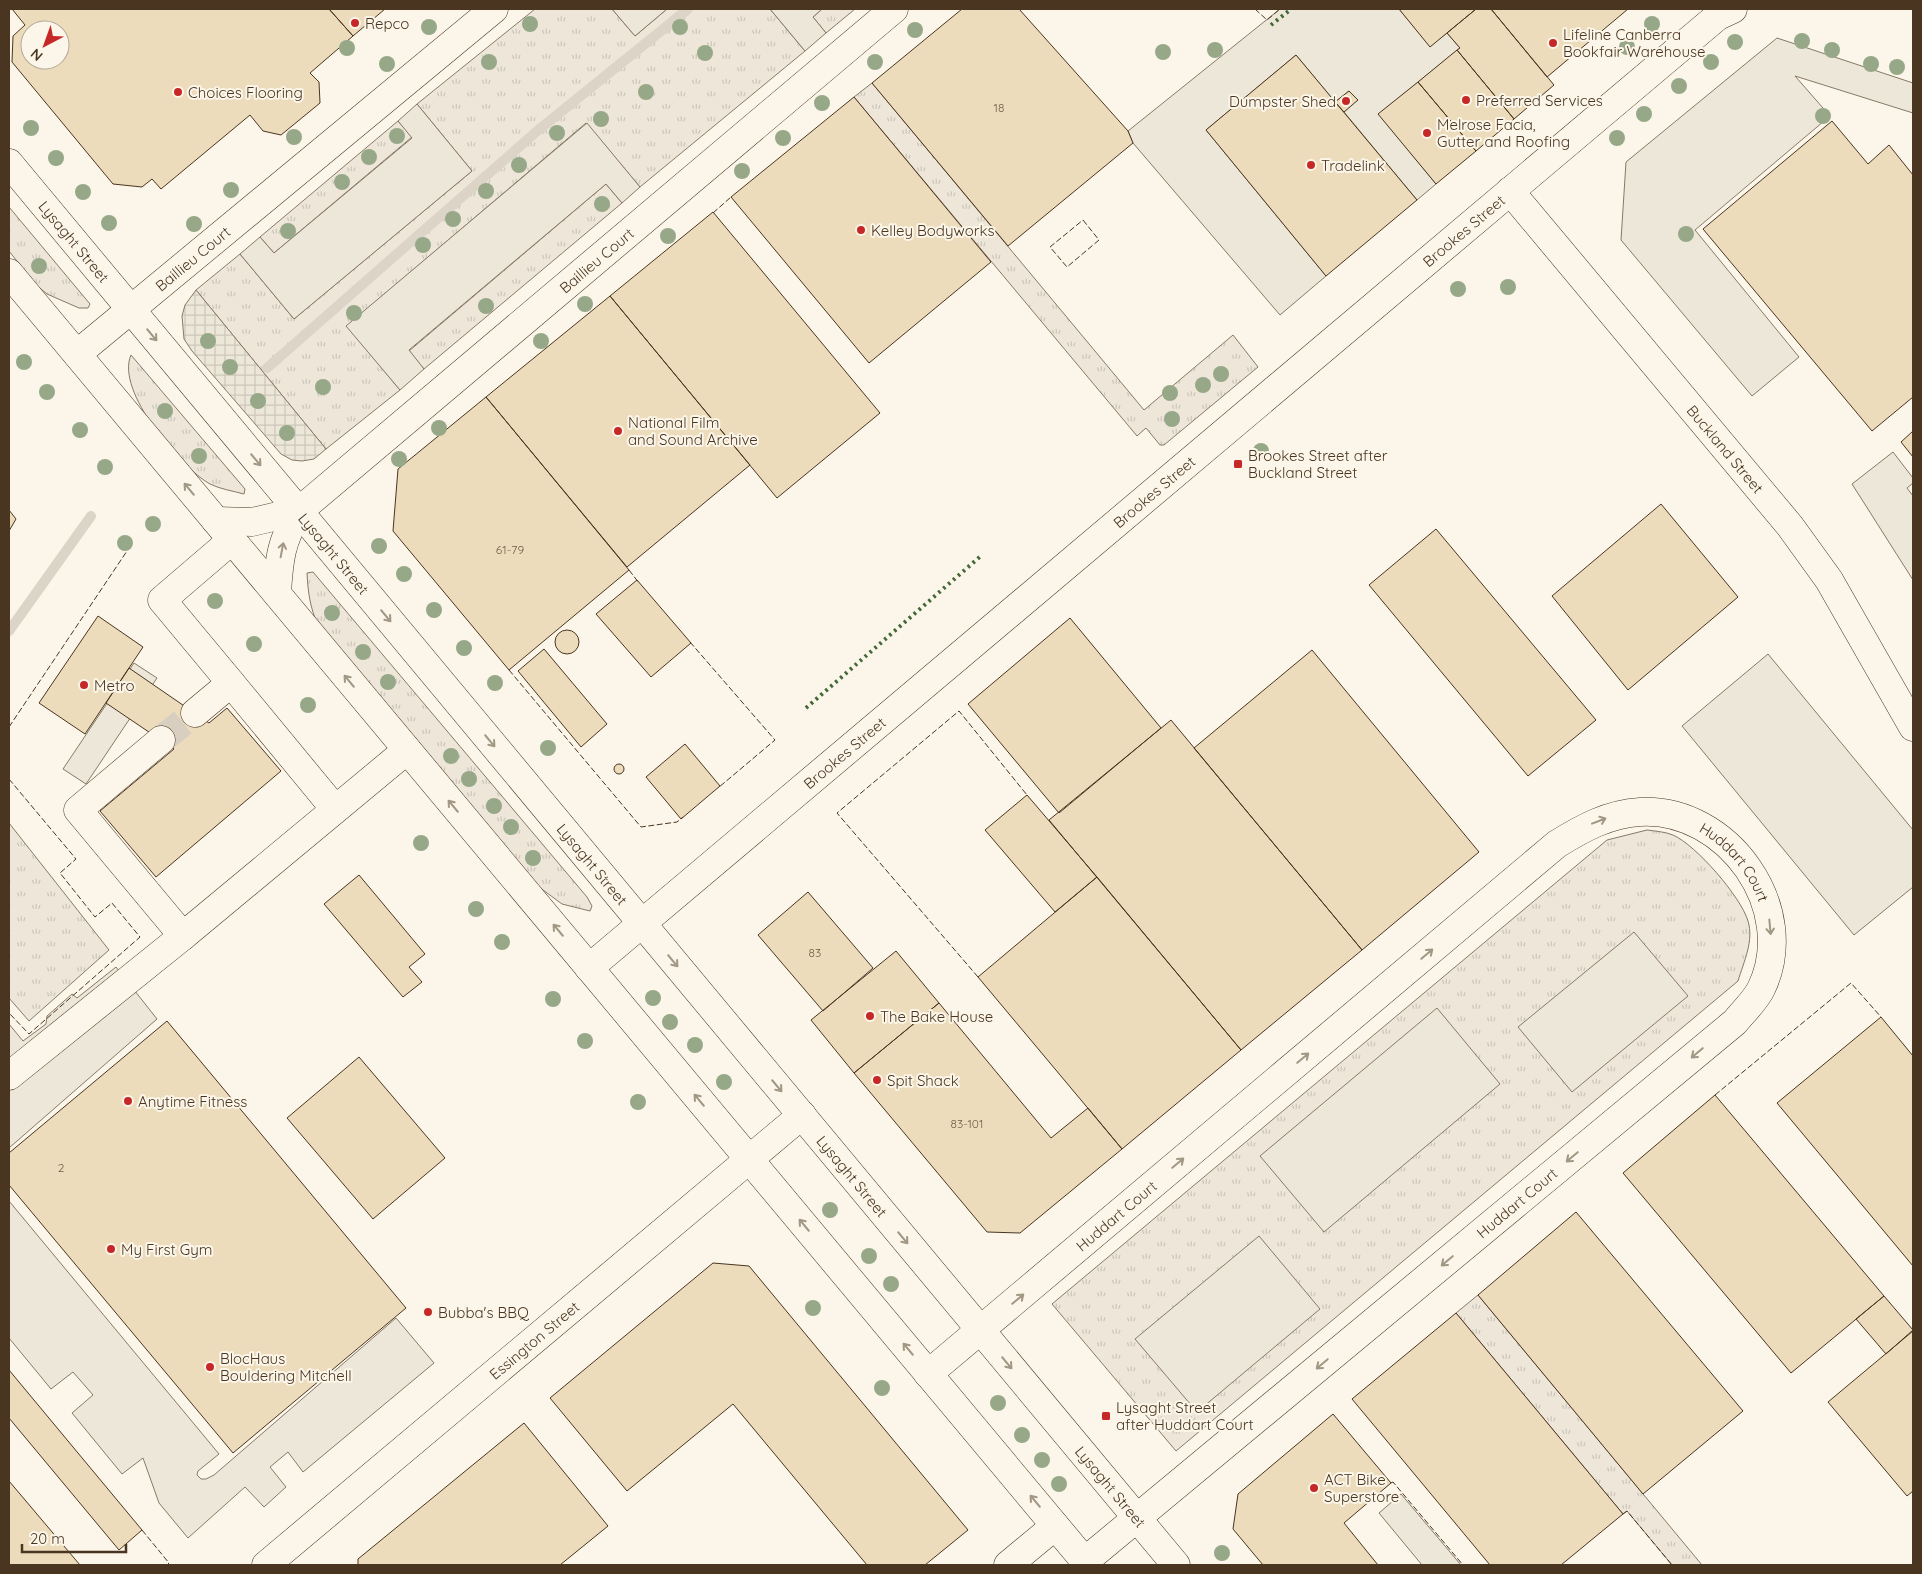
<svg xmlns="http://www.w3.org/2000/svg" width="1922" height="1574" viewBox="0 0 1922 1574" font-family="Quicksand,sans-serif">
	<defs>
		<pattern id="grass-tufts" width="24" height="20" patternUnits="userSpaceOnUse" patternTransform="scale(1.25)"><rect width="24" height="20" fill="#ede6d9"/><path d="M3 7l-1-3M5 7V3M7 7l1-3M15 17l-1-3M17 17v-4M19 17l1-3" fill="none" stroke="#cdc6ba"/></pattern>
		<pattern id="plaza-grid" width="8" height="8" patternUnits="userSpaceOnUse" patternTransform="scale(1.25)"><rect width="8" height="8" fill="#ede7d9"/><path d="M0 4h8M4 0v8" fill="none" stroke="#cdc7ba"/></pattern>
	</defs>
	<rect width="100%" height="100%" fill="#fbf6e9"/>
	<!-- grass -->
	<path fill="url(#grass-tufts)" stroke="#887966" d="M535,9H612L635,36L667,9H770L805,51L640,187L586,123L347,326L400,390L326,449L196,290L240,254L294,319L472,171L417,104Z
		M822,9H855L826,33L813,17Z
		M872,83L1144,410L1233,335L1258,367L1164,445H1160L1146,428L1137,436L854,97Z
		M398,121L412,137L274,253L260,237Z
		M606,184L622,203L424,369L409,351Z
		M9,207L90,304L88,308H79L47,294L35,284L9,251Z
		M131,355L245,489L244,494C233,491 220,489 210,484C181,468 115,391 131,355Z
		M313,572L587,897L592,906L590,911L562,904L539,887L318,625C310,608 308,592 307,573Z
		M9,823L109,950L29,1021L9,998Z
		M1647,830C1655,831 1666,832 1673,835C1696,845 1741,897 1748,921C1754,941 1744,961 1738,981L1176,1451L1052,1304L1607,840Z
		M1478,1295L1702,1565H1672L1627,1511L1623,1514L1456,1313Z"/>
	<!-- parking -->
	<path fill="#ede7d9" stroke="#887966" d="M612,9H667L635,36Z
		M770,9H822L813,17L826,33L805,51Z
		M1280,9H1399L1430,46L1447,33L1460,48L1379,114L1436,184L1417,200L1344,112L1357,100L1349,91L1335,102L1296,55L1206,130L1326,276L1280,315L1133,143L1128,131Z
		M1777,38L1913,83V113L1795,76L1830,116L1695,230L1799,357L1752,396L1621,240L1626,162Z
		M417,104L472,171L294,319L240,254L260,237L274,253L412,138L398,121Z
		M587,123L640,187L622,203L606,184L409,350L424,369L400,390L346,326Z
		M1893,452L1913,478V483L1907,488L1913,496V580L1852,484Z
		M1768,654L1913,830V887L1854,935L1682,726Z
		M134,663L157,678L86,784L63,769Z
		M1634,932L1688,996L1572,1092L1518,1027Z
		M116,967L157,1019L9,1148V1024L23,1041L46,1024L47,1016L72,994L77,998Z
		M1437,1008L1500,1084L1324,1232L1260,1156Z
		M9,1201L219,1454L198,1471L197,1475L201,1479H206L214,1475L396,1318L434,1363L303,1472L288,1452L270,1467L286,1487L264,1507L245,1487L188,1538L159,1503L143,1458L122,1474L72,1413L93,1395L73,1372L51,1389L9,1338Z
		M1259,1236L1320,1309L1197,1412L1135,1339Z
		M1401,1494L1461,1565H1422L1379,1513Z"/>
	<!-- plaza -->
	<path fill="url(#plaza-grid)" stroke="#887966" d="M196,290L326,449L314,459L302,461L292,460L281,454L192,351L184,339L182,316L185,305Z"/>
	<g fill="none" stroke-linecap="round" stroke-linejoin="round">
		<!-- stream -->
		<path stroke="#dcd4c6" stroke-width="10" d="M267,368L536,132L688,9
			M9,631L91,516"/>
	</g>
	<!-- building -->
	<path fill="#ecdcbc" stroke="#4a3520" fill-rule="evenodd" d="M12,9H329L353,36L310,73L319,82L320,103L281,135L263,131L250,115L161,189L152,179L142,187L113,184L12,62L13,36L25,25ZM30,30H60V60H30Z
		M329,9H385L353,36Z
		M962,9H1019L1128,131L1133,143L1008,246L872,83Z
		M1399,9H1476L1430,47Z
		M1476,9H1491L1554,85L1514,119L1457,50L1460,48L1447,33Z
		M1491,9H1628L1547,77Z
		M1457,50L1514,119L1476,151L1418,82Z
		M1296,55L1417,200L1326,276L1206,130Z
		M1418,82L1476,151L1436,184L1378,114Z
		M1349,91L1358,100L1344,112L1335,102Z
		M854,97L991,262L869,363L731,197Z
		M1832,121L1868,164L1889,145L1913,175V397L1872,431L1703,229Z
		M713,212L880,413L777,498L610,296Z
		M610,296L750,465L627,567L486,397Z
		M486,397L629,570L509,670L393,531L398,469Z
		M1913,431V457L1901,442Z
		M1661,504L1738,597L1628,690L1552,596Z
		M9,510L16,519L9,531Z
		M1436,529L1596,720L1528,776L1369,585Z
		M637,580L691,643L651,677L596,614Z
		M98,616L143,647L85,734L39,703Z
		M1070,618L1161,728L1059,813L968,704Z
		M555 642a12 12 0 1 1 24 0a12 12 0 1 1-24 0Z
		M544,649L607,724L581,747L518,671Z
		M1312,650L1479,852L1362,950L1194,748Z
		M129,668L209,723L227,708L281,771L156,877L100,811L174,749L106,703Z
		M1171,720L1362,950L1241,1050L1049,820Z
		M685,744L720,786L681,819L646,777Z
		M614 769a5 5 0 1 1 10 0a5 5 0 1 1-10 0Z
		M1027,795L1097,877L1055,912L985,830Z
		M359,875L425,954L409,967L422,982L403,997L324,904Z
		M1097,877L1241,1050L1122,1149L978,977Z
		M808,892L873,968L823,1011L758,935Z
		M896,951L939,1003L854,1073L811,1020Z
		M939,1003L1051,1138L1088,1108L1122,1149L1020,1233L987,1232L854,1073Z
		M1881,1017L1913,1056V1266L1777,1103Z
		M167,1021L406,1308L233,1453L9,1185V1153Z
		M359,1057L445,1158L373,1219L287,1118Z
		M1715,1095L1884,1296L1791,1373L1623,1173Z
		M1576,1212L1743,1411L1643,1494L1478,1295Z
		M713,1263L749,1266L968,1530L925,1565H867L733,1404L627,1491L550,1398Z
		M1884,1296L1913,1330L1886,1354L1856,1319Z
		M1456,1313L1623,1514L1561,1565H1490L1352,1399Z
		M1913,1331V1491L1907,1496L1828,1402Z
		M9,1370L142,1530L119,1550L9,1418Z
		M1333,1414L1391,1483L1344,1523L1378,1565H1263L1233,1529L1238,1494Z
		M524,1423L608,1526L560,1565H358V1559Z
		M9,1481L80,1565H9Z"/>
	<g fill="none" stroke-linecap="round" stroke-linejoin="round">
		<!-- minor-tunnel -->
		<path stroke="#d8cfc1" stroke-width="28" stroke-dasharray="28 14" stroke-linecap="butt" d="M161,740L195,713"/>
		<!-- minor casing -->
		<g stroke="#4a3520" stroke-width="29">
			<g id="minor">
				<path id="s1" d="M9,163L1176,1565"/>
				<path id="s2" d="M1510,191L1790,526L1829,580L1913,727"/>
				<path d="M9,273L1088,1565"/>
				<path id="s3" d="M77,354L494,9"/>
				<path d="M216,521L252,522L299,511"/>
				<path id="s4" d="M277,593C279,559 281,541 299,511L894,9"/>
				<path d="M231,683L335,809"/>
				<path d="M195,713L231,683L162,600L232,540"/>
				<path d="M161,740L78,810L183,936L407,750"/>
				<path id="s5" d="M589,968L1718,16L1733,9"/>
				<path d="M9,1076L183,936"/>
				<path id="s6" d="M928,1374L1557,844C1583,828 1608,814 1640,812C1728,807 1800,909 1761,989C1755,1001 1743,1012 1735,1022L1085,1561"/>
				<path id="s7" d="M266,1565L802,1115"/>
				<path d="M1008,1565L1055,1526"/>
			</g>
		</g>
		<!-- minor -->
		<use href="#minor" stroke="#fbf6e9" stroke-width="28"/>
		<!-- hedge -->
		<path stroke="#436837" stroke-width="4" stroke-dasharray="2.5 4" stroke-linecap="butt" d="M1271,25L1290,10
			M806,708L982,555"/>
		<!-- fence -->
		<path stroke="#4a3520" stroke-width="1" stroke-dasharray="6 2.5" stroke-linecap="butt" d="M1255,9L1267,20L1280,9
			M713,213L731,197
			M1083,220L1099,240L1067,267L1050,247Z
			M629,570L639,583
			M690,642L775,740L718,788
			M509,670L641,827L677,822L683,817
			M9,727L127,551
			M9,779L76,859L60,873L95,917L112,903L140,937L29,1034L9,1013
			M978,977L837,813L959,711L1027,795
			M1715,1095L1851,983L1881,1017
			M1391,1483L1393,1482L1463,1565
			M1623,1514L1627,1511L1672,1565
			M142,1530L169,1563L167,1565"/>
	</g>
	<!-- trees -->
	<g fill="#96a887">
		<circle cx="530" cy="24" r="8"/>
		<circle cx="1652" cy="24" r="8"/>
		<circle cx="429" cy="27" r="8"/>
		<circle cx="680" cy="27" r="8"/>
		<circle cx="915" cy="30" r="8"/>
		<circle cx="1802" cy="41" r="8"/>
		<circle cx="1735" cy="42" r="8"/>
		<circle cx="1627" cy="47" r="8"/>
		<circle cx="347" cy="48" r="8"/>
		<circle cx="1215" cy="50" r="8"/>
		<circle cx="1832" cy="50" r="8"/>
		<circle cx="1163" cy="52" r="8"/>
		<circle cx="705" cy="53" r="8"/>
		<circle cx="489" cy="62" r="8"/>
		<circle cx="875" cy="62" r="8"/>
		<circle cx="1711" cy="62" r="8"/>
		<circle cx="387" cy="64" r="8"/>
		<circle cx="1871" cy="64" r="8"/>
		<circle cx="1897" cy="67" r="8"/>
		<circle cx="1679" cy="86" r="8"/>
		<circle cx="646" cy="92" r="8"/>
		<circle cx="822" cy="103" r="8"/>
		<circle cx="1644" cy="114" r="8"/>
		<circle cx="1823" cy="116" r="8"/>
		<circle cx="601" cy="119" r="8"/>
		<circle cx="31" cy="128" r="8"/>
		<circle cx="557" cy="133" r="8"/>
		<circle cx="397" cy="136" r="8"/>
		<circle cx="294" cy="137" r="8"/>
		<circle cx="783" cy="138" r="8"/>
		<circle cx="1617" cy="138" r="8"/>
		<circle cx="369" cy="157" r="8"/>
		<circle cx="56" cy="158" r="8"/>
		<circle cx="519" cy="165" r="8"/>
		<circle cx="742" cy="171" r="8"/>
		<circle cx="342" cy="182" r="8"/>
		<circle cx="231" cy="190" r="8"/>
		<circle cx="486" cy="191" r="8"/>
		<circle cx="83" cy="192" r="8"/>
		<circle cx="602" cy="204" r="8"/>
		<circle cx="453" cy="219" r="8"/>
		<circle cx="109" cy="223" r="8"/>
		<circle cx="194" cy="224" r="8"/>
		<circle cx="288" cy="231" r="8"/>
		<circle cx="1686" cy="234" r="8"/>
		<circle cx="668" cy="236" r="8"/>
		<circle cx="423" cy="245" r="8"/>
		<circle cx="39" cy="266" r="8"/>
		<circle cx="1508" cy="287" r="8"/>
		<circle cx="1458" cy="289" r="8"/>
		<circle cx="585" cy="304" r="8"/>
		<circle cx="486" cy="306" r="8"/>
		<circle cx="354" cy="313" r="8"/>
		<circle cx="208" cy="341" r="8"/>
		<circle cx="541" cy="341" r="8"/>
		<circle cx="24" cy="362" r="8"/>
		<circle cx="230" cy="367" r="8"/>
		<circle cx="1221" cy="374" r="8"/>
		<circle cx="1203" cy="385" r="8"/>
		<circle cx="323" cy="387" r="8"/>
		<circle cx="47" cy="392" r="8"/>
		<circle cx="1170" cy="393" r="8"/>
		<circle cx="258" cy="401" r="8"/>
		<circle cx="165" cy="411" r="8"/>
		<circle cx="1172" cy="419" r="8"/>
		<circle cx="439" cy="428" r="8"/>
		<circle cx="80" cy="430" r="8"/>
		<circle cx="287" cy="433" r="8"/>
		<circle cx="1261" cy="451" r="8"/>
		<circle cx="199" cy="456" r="8"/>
		<circle cx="399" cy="459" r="8"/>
		<circle cx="105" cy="467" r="8"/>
		<circle cx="153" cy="524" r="8"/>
		<circle cx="125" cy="543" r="8"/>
		<circle cx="379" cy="546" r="8"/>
		<circle cx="404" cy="574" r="8"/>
		<circle cx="215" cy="601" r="8"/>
		<circle cx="434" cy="610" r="8"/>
		<circle cx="332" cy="613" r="8"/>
		<circle cx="254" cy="644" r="8"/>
		<circle cx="464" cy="648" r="8"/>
		<circle cx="363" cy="652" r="8"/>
		<circle cx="388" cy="682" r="8"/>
		<circle cx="495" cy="683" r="8"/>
		<circle cx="308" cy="705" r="8"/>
		<circle cx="548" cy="748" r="8"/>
		<circle cx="451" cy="756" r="8"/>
		<circle cx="469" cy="779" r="8"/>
		<circle cx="494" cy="806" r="8"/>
		<circle cx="511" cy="827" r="8"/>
		<circle cx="421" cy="843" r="8"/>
		<circle cx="533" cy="858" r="8"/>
		<circle cx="476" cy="909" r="8"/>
		<circle cx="502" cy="942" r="8"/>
		<circle cx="653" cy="998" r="8"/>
		<circle cx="553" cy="999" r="8"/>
		<circle cx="670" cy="1022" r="8"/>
		<circle cx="585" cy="1041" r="8"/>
		<circle cx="695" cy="1045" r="8"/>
		<circle cx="724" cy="1082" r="8"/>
		<circle cx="638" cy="1102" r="8"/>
		<circle cx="830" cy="1210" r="8"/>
		<circle cx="869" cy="1256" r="8"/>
		<circle cx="891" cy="1284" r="8"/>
		<circle cx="813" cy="1308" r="8"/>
		<circle cx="882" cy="1388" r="8"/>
		<circle cx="998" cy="1403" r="8"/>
		<circle cx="1022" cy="1435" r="8"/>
		<circle cx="1042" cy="1460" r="8"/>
		<circle cx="1059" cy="1484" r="8"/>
		<circle cx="1222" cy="1553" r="8"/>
	</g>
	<!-- one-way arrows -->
	<defs><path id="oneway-shaft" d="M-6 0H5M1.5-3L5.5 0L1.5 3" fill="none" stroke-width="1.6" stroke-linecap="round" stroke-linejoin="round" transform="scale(1.25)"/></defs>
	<g stroke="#a29684">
		<use href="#oneway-shaft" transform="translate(152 335) rotate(50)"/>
		<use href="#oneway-shaft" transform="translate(256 460) rotate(50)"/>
		<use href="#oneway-shaft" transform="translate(189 489) rotate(-130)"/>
		<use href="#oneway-shaft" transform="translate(282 550) rotate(-79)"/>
		<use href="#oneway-shaft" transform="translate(386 616) rotate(50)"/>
		<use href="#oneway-shaft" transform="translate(349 681) rotate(-130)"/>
		<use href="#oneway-shaft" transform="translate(490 741) rotate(50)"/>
		<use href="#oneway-shaft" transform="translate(453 806) rotate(-130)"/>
		<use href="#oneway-shaft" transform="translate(1599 821) rotate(-21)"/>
		<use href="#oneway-shaft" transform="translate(1770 927) rotate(85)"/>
		<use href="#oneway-shaft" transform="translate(558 930) rotate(-130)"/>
		<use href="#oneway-shaft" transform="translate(1427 954) rotate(-40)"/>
		<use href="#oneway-shaft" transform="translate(673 961) rotate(50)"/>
		<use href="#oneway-shaft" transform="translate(1697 1053) rotate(140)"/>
		<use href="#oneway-shaft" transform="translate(1303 1058) rotate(-40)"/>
		<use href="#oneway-shaft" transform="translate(777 1086) rotate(50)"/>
		<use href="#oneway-shaft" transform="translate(699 1100) rotate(-130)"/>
		<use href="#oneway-shaft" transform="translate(1572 1157) rotate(140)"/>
		<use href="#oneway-shaft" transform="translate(1178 1163) rotate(-40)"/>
		<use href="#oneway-shaft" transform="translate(804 1225) rotate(-130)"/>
		<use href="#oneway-shaft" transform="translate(903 1238) rotate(50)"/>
		<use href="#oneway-shaft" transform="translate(1447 1261) rotate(140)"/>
		<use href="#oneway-shaft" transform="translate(1018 1299) rotate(-40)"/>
		<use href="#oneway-shaft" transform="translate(908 1349) rotate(-130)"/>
		<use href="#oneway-shaft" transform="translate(1007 1363) rotate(50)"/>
		<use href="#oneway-shaft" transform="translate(1322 1364) rotate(140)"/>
		<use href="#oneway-shaft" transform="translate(1035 1501) rotate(-130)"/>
	</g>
	<!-- markers -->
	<g fill="#c62828" stroke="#fbf6e9" stroke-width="2">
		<circle cx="355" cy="23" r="5"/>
		<circle cx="1553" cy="43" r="5"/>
		<circle cx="178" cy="92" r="5"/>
		<circle cx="1466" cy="100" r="5"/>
		<circle cx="1346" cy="101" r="5"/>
		<circle cx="1427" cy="133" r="5"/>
		<circle cx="1311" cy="165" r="5"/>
		<circle cx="861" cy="230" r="5"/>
		<circle cx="618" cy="431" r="5"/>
		<rect x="1233" y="459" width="10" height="10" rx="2.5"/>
		<circle cx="84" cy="685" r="5"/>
		<circle cx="870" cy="1016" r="5"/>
		<circle cx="877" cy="1080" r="5"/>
		<circle cx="128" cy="1101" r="5"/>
		<circle cx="111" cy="1249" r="5"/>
		<circle cx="428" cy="1312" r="5"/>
		<circle cx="210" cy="1367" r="5"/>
		<rect x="1101" y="1411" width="10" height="10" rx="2.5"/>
		<circle cx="1314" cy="1488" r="5"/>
	</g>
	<g text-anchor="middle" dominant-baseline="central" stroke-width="4" stroke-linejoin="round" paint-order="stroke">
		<!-- number labels -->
		<g font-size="12" fill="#725f47">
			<text x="999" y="107">18</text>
			<text x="510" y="549">61-79</text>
			<text x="815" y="952">83</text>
			<text x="967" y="1123">83-101</text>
			<text x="61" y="1167">2</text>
		</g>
		<!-- poi labels -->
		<g font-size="15" fill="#4a3520" stroke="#fbf6e9" text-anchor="start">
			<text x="365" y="23">Repco</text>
			<text x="1563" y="34">Lifeline Canberra<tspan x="1563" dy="17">Bookfair Warehouse</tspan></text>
			<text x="188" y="92">Choices Flooring</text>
			<text x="1476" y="100">Preferred Services</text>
			<text x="1336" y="101" text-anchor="end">Dumpster Shed</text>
			<text x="1437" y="124">Melrose Facia,<tspan x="1437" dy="17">Gutter and Roofing</tspan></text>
			<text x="1321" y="165">Tradelink</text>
			<text x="871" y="230">Kelley Bodyworks</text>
			<text x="628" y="422">National Film<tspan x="628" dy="17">and Sound Archive</tspan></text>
			<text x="1248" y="455">Brookes Street after<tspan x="1248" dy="17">Buckland Street</tspan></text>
			<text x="94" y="685">Metro</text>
			<text x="880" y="1016">The Bake House</text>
			<text x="887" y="1080">Spit Shack</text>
			<text x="138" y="1101">Anytime Fitness</text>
			<text x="121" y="1249">My First Gym</text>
			<text x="438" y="1312">Bubba's BBQ</text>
			<text x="220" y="1358">BlocHaus<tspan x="220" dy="17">Bouldering Mitchell</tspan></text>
			<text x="1116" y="1407">Lysaght Street<tspan x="1116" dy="17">after Huddart Court</tspan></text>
			<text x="1324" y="1479">ACT Bike<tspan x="1324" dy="17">Superstore</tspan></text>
		</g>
		<!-- street labels -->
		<g font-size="15" fill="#4a3520" stroke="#fbf6e9">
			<text stroke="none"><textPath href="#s5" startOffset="1144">Brookes Street</textPath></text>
			<text stroke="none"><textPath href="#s1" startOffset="102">Lysaght Street</textPath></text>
			<text stroke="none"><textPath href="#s3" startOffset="150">Baillieu Court</textPath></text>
			<text stroke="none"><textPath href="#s4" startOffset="475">Baillieu Court</textPath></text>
			<text stroke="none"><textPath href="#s2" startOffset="336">Buckland Street</textPath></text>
			<text stroke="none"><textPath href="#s5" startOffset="739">Brookes Street</textPath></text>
			<text stroke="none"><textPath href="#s1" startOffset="508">Lysaght Street</textPath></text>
			<text stroke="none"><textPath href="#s5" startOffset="334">Brookes Street</textPath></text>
			<text stroke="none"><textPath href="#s1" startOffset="912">Lysaght Street</textPath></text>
			<text stroke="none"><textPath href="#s6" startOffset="1026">Huddart Court</textPath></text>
			<text stroke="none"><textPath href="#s1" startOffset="1318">Lysaght Street</textPath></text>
			<text transform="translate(1517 1203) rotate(-40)">Huddart Court</text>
			<text stroke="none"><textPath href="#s6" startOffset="246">Huddart Court</textPath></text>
			<text stroke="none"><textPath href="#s7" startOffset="350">Essington Street</textPath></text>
			<text stroke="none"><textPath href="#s1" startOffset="1722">Lysaght Street</textPath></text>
		</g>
	</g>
	<!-- border -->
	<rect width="1922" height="1574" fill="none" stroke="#4a3520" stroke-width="20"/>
	<!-- north arrow -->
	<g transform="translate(45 45) rotate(221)"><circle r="24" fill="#fbf6e9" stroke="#b4a999"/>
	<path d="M0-4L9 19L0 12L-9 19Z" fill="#c62828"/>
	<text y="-8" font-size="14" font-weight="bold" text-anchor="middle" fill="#4a3520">N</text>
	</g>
	<!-- scale -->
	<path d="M22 1544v8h104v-8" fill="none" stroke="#4a3520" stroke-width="2.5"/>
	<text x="30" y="1544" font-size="15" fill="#4a3520" stroke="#fbf6e9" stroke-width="4" paint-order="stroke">20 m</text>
</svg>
